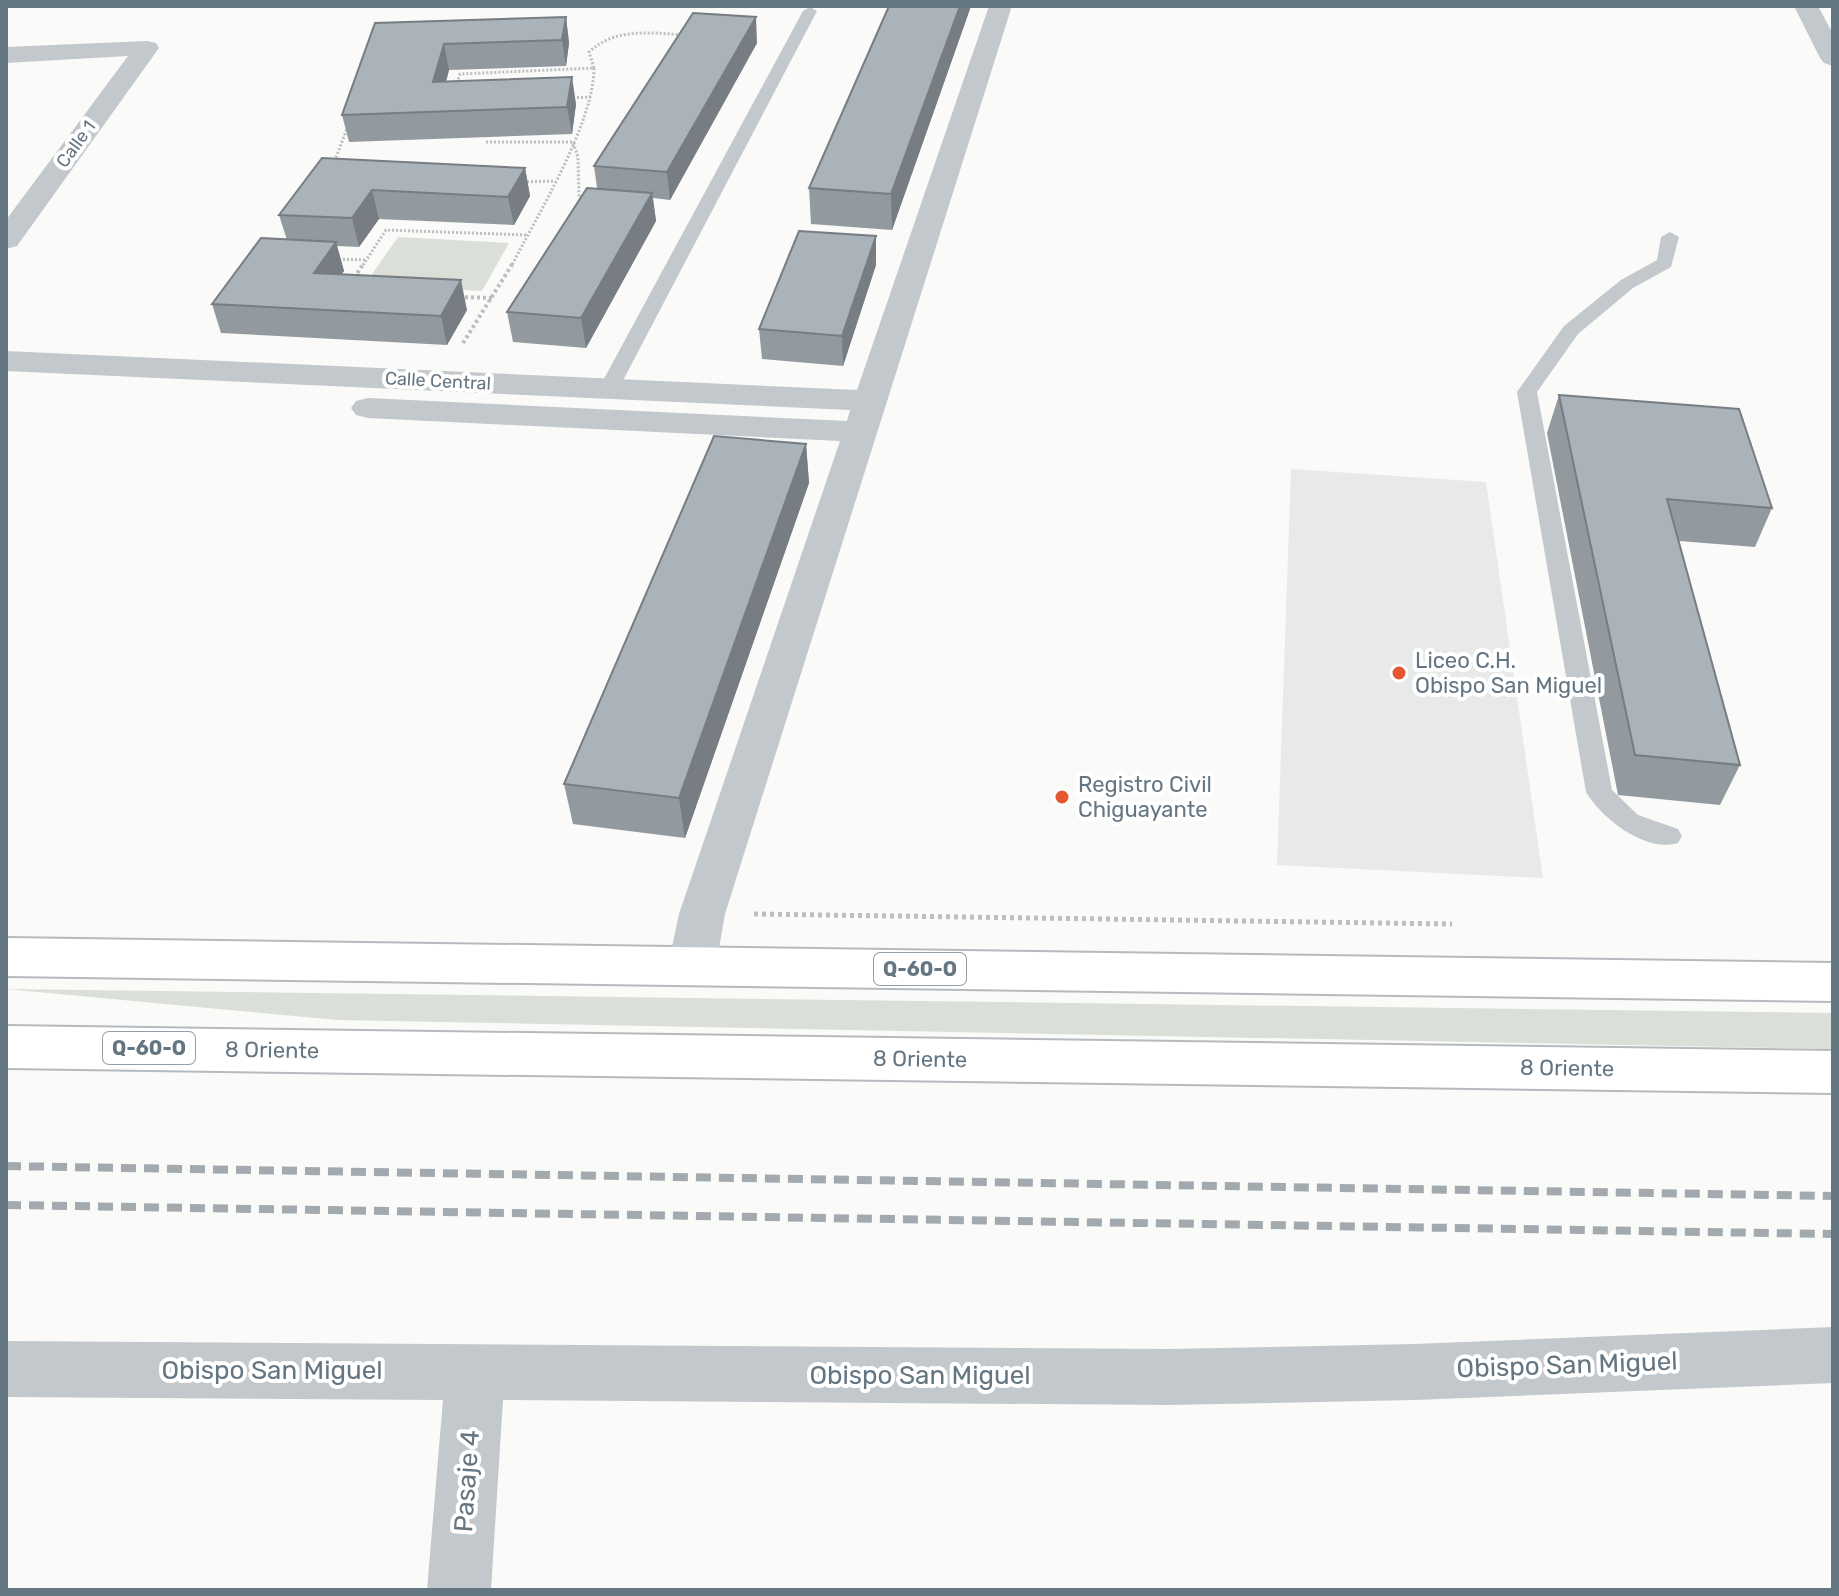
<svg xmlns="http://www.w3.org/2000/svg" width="1839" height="1596" viewBox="0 0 1839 1596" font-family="Rubik,sans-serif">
	<rect width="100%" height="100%" fill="#fafaf8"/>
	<!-- built -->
	<path fill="#e8e9e9" d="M1291,469L1486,482L1543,878L1277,865Z"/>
	<!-- green -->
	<path fill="#dadfd7" d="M398,237L509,243L482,291L365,284Z
		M6,989L1833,1013V1049L337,1020Z"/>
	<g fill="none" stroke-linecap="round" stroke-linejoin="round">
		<!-- primary casing -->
		<g stroke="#b5babe" stroke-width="4">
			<path id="primary" d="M6,938L1833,963V1001L6,976Z
				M6,1026L1833,1051V1093L6,1068Z"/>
		</g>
		<!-- path-far2 -->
		<path stroke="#bbbfc2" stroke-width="3" stroke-dasharray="2 2" stroke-linecap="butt" d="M594,68L589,52C616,27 651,33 685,35
			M456,87L460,74L594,68C594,123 538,214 512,265
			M569,98L591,97
			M486,142H573L578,157L579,198L583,200
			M333,165L348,126
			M523,182L554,181
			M335,259L365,260
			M363,265L386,230L527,235"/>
		<!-- path-far1 -->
		<path stroke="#bbbfc2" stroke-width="4" stroke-dasharray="3 3" stroke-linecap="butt" d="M354,278L364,263
			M459,297L493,298
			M463,343L513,263"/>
		<!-- path -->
		<path stroke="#bbbfc2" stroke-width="5" stroke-dasharray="4 4" stroke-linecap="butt" d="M754,914L1452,924"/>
		<!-- lane -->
		<path fill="#c3c8cc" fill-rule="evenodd" d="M810,7L817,11L619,388L609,394L602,392L599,388L803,11Z
			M1670,232L1679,237L1671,267L1633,288L1578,334L1537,392L1612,790L1638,815L1678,829L1682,836L1678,843C1646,853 1602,819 1586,792L1517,392L1564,326L1621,280L1657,260L1661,237Z"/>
		<!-- street -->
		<path fill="#c3c8cc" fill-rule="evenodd" d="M989,6H1009L1011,9L725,914L716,966L709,979L692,985L675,979L668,966L679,914L840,441L368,418L356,415L351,408L356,401L368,398L847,421L850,410L6,371V351L857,390Z
			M1794,6H1818L1833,34V66L1824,63L1820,58Z
			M147,41L156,43L159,48L17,246L6,249V220L128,56L6,63V47Z
			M1833,1327V1383L1415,1400L1167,1405L503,1400L491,1590H427L443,1400L6,1397V1341L1167,1349L1415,1344Z"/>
		<!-- primary -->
		<use href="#primary" fill="#fff" fill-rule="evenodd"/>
		<!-- rail -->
		<path stroke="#a2aab0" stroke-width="8" stroke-dasharray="15 8" stroke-linecap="butt" d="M6,1166L1833,1196
			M6,1205L1833,1234"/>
	</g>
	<!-- wall -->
	<path fill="#929a9f" d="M889,6H971L892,230L811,224L809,188Z
		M566,17L569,43L566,66L449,70L446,82L576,104L572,134L349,142L342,115L375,23Z
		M757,43L670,200L653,198L656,221L586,348L513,342L507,312L597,188L594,166Z
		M322,158L525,168L530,196L514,225L379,219L359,247L337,246L344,271L341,274L467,310L447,345L221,333L212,304L287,240L279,215Z
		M876,236V265L843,366L762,359L759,329Z
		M1559,395L1772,508L1755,547L1679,541L1740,765L1720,805L1618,795L1547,433Z
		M806,444L809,483L685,838L573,824L564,784Z"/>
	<!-- shaded-wall -->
	<path fill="#777d82" d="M960,6H971L892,230L891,194Z
		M566,17L569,43L566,66L562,40Z
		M756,17L757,43L670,200L667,172Z
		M444,44L449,70L438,109L433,82Z
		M572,77L576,104L572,134L567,107Z
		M525,168L530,196L514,225L508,197Z
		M372,190L379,219L359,247L352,218Z
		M652,193L656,221L586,348L581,318Z
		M876,236V265L843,366L842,336Z
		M336,242L344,271L322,302L314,273Z
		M461,280L467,310L447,345L441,316Z
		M806,444L809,483L685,838L679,798Z"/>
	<!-- building -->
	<path fill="#aab3b9" stroke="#777d82" stroke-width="2" d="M889,6H960L891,194L809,188Z
		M693,13L756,17L667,172L594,166Z
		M566,17L562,40L444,44L433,82L572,77L567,107L342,115L375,23Z
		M322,158L525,168L508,197L372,190L352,218L279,215Z
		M587,188L652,193L581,318L507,312Z
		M799,231L876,236L842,336L759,329Z
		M261,238L336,242L314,273L461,280L441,316L212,304Z
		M1559,395L1739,409L1772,508L1667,499L1740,765L1635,755Z
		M714,436L806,444L679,798L564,784Z"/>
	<!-- markers -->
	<g fill="#e4572e" stroke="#fff" stroke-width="3">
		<circle cx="1399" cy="673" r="8"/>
		<circle cx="1062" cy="797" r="8"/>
	</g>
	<g text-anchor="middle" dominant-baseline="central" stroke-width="8" stroke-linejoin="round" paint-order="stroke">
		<!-- far-street labels -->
		<g font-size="18" fill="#657683" stroke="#fff">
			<text transform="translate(76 144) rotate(-54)">Calle 1</text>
			<text transform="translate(438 381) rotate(3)">Calle Central</text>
		</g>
		<!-- shield labels -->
		<g fill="#fff" stroke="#939fa8" stroke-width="2">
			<rect x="874" y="953" width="92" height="32" rx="6"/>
			<rect x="103" y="1032" width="92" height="32" rx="6"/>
		</g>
		<g font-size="20" font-weight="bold" fill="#657683">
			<text x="920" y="969">Q-60-O</text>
			<text x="149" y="1048">Q-60-O</text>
		</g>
		<!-- poi labels -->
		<g font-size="22" fill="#657683" stroke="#fff" text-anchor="start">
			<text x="1415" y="660">Liceo C.H.<tspan x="1415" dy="25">Obispo San Miguel</tspan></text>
			<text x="1078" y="784">Registro Civil<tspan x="1078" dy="25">Chiguayante</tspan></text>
		</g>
		<!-- street labels -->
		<g font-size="22" fill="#657683" stroke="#fff">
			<text transform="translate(272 1050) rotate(1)">8 Oriente</text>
			<text transform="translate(920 1059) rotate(1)">8 Oriente</text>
			<text transform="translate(1567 1068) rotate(1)">8 Oriente</text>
		</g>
		<!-- near-street labels -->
		<g font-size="26" fill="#657683" stroke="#fff">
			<text transform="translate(1567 1365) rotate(-2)">Obispo San Miguel</text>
			<text x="272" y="1370">Obispo San Miguel</text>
			<text x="920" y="1375">Obispo San Miguel</text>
			<text transform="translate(467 1481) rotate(-86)">Pasaje 4</text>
		</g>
	</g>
	<!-- border -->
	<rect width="1839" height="1596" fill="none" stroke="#657683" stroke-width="16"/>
</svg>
